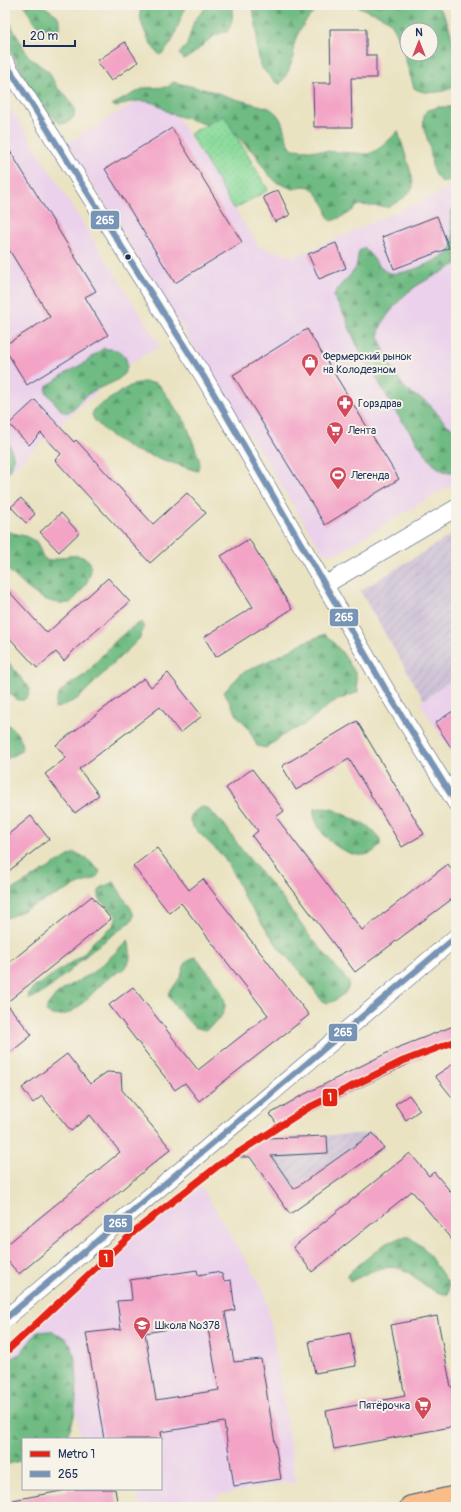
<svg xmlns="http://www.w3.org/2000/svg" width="461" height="1512" viewBox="0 0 461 1512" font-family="Pangolin,sans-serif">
	<defs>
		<pattern id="industrial-furrows" width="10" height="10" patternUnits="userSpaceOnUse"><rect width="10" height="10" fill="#cbbfd5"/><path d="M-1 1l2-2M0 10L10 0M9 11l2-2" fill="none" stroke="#aea4b9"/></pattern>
		<pattern id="forest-firs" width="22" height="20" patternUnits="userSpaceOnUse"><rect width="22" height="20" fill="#6fbb83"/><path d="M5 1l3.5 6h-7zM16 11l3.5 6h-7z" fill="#5a986e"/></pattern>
		<pattern id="park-dots" width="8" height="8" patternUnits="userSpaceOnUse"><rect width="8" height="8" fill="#8adb9b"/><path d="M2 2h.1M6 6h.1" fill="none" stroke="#76bc88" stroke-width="1.8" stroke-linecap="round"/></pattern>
	</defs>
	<rect width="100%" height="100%" fill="#f7f3e8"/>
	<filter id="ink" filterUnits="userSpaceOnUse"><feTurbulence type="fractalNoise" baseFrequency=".025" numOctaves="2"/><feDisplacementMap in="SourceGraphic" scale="8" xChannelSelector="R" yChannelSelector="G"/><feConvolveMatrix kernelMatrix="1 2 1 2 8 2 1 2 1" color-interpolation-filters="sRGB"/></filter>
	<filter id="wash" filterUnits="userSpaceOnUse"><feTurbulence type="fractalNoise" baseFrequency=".012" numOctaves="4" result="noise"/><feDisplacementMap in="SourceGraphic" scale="16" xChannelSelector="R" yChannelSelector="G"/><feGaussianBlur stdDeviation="0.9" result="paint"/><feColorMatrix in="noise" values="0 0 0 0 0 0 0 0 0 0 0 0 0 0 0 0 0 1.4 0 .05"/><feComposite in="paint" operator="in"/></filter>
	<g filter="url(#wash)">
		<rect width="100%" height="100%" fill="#eae3c2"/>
		<!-- built -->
		<path fill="#ebd1eb" d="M159,88L259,247L295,257L456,185V482L335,554L323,553L67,143Z
			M5,99L160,346L127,365L59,426L5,476Z
			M456,676V759L420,703Z
			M198,1181L264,1290L273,1335L296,1484L287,1482L219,1495V1499L178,1507H140L136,1489H161V1439H81L68,1365L5,1415V1345Z"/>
		<!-- industrial -->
		<path fill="url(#industrial-furrows)" d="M456,532V676L424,700L360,591Z
			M373,1133L384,1148L290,1214L246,1152L264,1139Z"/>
		<!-- forest -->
		<path fill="url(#forest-firs)" stroke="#457570" fill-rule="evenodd" d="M24,5H42L57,15L60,21V27L55,30C34,29 35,21 24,5Z
			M142,5H188C176,21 178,42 160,55C152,49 140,25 140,14C140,11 141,8 142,5Z
			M208,5H232C233,15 233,23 227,32C207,33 198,56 183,59L179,54L187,45L194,21Z
			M252,5H322C310,15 298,28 294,45C293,49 294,53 293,57C292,65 285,78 280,84L274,81L261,67L257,49V30Z
			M355,5H436C454,22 456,60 456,83C449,94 424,95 414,88L398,34V39C393,13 374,16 355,5ZM407,30H431V54H407Z
			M5,14L27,54L34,61L49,72L57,88L64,93L75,109L74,117L67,123H59L34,98L16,60L5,43Z
			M173,82L215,92L232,98L269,108C289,120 280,136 293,149L369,154C381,149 389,140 398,131L412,176L413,188L405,197L389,207L359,205L348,214L332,221L328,217L325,205L315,191L310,187L304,186L293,189L276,182L268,174L258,159L256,154L247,147L235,133L172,114C167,112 165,110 161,107C149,98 129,100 117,107L112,105L144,88L168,87Z
			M438,107H456V176L448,181L442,182C429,173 433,159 429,145C426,132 420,124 426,111Z
			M456,204V264C441,274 425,279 411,290C402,296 379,323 379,333C378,343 398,380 405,388C410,394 419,397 425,401C438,410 442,425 456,430V467L453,472H447L441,470L432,463L397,414L376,377L360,352L350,329L346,318L334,297C337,285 348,280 355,269C358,264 357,258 359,251L364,248C371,254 377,265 385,271C399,280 436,260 449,253C460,235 443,219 456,204Z
			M104,348C109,350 113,348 118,351C123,354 127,358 127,364C128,382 101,385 90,393C81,399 76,409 66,413L61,410L46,392L47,386L68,372L84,363Z
			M142,382L155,383L160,386L186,423L199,459L200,465L197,471L133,450L107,433L95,421L92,415L94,409L130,386Z
			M5,438C14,453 18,461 5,476Z
			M5,531L25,536L37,542L43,557L48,561C58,559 70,554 79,556C106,561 81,594 70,603C40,606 25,585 5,567Z
			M141,622L144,628L139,639L130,648L121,656L82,695L77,699L60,707L55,708C56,687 74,684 87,673C91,669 95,663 99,659C111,645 124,631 141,622Z
			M325,634L341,651L356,674L358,692L333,702L304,725L288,732L266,748L257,746L249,729L237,715L224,692L242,673L291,650L300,644Z
			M5,658L30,689L29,695L24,700H18L5,690Z
			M5,722C14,729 25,739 21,751L5,760Z
			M201,807L207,808L224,824L241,849L279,894L308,934L349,982L348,988L345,993L334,1001L328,1003L322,1001L308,981L279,948L243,896L239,885L224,857L192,826L190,820L191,814Z
			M320,808L332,809L368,826L376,834L380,839V845C361,873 312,837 314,809Z
			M74,853C85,855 92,864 100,871C96,881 91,880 82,883L5,919V894Z
			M114,882C117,889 132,908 133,913C134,917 133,919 130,922C116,933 101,943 88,954C72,968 48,994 28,999L29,993L32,989L82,955L94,941L113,926L116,921V915L112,910L102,902L99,897V891L102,887Z
			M128,940C130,948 132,956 128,964C123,972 112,974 106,980C91,993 68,1027 46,1012C48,992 83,981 97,969C108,960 118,950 128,940Z
			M195,957C202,965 209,973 215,982C231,1004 228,1015 205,1030L194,1027L174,1005L168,994C171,988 176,985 179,979C185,969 182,961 195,957Z
			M402,1237H409L424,1248L449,1284L448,1294C428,1295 416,1272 397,1268C386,1266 373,1270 364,1275C359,1277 355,1280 350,1281L347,1275L351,1271L385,1244Z
			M49,1331C57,1333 64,1336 69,1343C80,1359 77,1398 74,1416C72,1425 69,1432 65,1439H23V1460L5,1465V1362L21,1353L37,1332Z"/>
		<!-- park -->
		<path fill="url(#park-dots)" stroke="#52857c" d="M224,115L268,190L234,209L190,134Z"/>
		<g id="blocks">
			<!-- building -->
			<path fill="#f3a3c6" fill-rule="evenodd" d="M330,29H366V55H376V78H351L352,127H314L313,83H331Z
				M125,42L138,62L111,81L97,61Z
				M172,128L242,242L175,283L105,169Z
				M5,143L96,291L85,297L108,335L27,385L5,349V345L50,317L5,243Z
				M278,190L290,215L275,222L263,197Z
				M437,216L449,248L394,269L382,237Z
				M336,243L346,268L319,279L308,254Z
				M307,329L399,479L325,525L233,375Z
				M35,400L74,442L76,440L153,524L187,493L206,513L150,563L55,460L61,454L41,433L29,445L9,424Z
				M21,498L35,514L26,523L11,507Z
				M61,513L79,533L59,552L40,532Z
				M249,539L292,609L216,657L204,637L253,607L221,556Z
				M108,578L130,602L76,648L64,661L56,652L37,668L5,633V587L47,633Z
				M168,673L202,716L180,733L160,707L99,754L79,769L99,795L75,813L45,774L66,758L56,745L144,678L151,687Z
				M456,709V755L435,723Z
				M357,721L424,834L402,847L349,759L296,790L282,766Z
				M252,769L284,811L276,817L362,930L448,864L456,876V896L355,972L252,836L258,831L226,788Z
				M31,816L49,839L5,874V837Z
				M157,848L189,890L203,879L309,1015L199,1101L185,1083L175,1090L109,1005L133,987L198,1070L268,1015L181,903L169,913L133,866Z
				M92,896L111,919L6,1003L32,1035L11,1052L5,1044V966Z
				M456,1025V1041L310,1112L280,1129L270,1114L301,1096L397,1048Z
				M67,1054L90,1084L107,1072L121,1073L122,1090L171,1149L19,1274L5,1258V1246L120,1152L90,1115L71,1131L42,1096L33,1103L22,1088Z
				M456,1062V1102L435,1076Z
				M409,1095L420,1110L406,1120L395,1104Z
				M373,1133L384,1148L290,1214L250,1157H237L267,1138L327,1136L328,1153L271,1156L294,1189Z
				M410,1153L429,1176L434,1172L456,1198V1245L412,1191L312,1272L293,1247Z
				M197,1270L198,1275L215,1272L222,1274L224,1281L231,1280L235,1310L225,1312L234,1362L261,1359L281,1479L234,1486L224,1422L161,1432L162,1439H104L86,1333L121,1329L117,1301L132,1300L130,1280ZM207,1323L219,1390L156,1400L145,1333Z
				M437,1316L451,1387L456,1386V1426L334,1449L326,1411L405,1396L391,1325Z
				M350,1333L356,1366L315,1373L309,1341Z
				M72,1489H115L118,1507H14L13,1500Z"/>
		</g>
	</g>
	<g filter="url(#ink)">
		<use href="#blocks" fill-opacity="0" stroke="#3a4a6d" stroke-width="1"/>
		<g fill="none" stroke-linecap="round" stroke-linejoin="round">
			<!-- minor casing -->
			<g stroke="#3a4a6d" stroke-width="18">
				<path id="minor" d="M5,62L204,377L275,500L386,690L456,803
					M325,585L456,508
					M5,1319L456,937"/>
			</g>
			<!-- primary casing -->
			<g stroke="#3a4a6d" stroke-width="24">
				<path id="primary" d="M411,1507L456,1497"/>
			</g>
			<!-- minor -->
			<use href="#minor" stroke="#fff" stroke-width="17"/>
			<!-- primary -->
			<use href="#primary" stroke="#f8bd88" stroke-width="22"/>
			<!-- bus-1 casing -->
			<g stroke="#f7f3e8" stroke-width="9">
				<path id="bus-1" d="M5,62L204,377L386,690L456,803
					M5,1319L456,937"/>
			</g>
			<!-- bus-1 -->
			<use href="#bus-1" stroke="#7794b7" stroke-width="6"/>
			<!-- metro-1 casing -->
			<g stroke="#f7f3e8" stroke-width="10">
				<path id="metro-1" d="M5,1353L136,1230L219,1165L308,1108L403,1061L456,1041"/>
			</g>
			<!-- metro-1 -->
			<use href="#metro-1" stroke="#e42313" stroke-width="7"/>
		</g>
	</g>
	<!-- icons -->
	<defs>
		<g id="shop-pin" transform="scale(0.9)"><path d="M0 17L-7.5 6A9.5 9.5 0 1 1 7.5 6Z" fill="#d1495b" stroke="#f7f3e8"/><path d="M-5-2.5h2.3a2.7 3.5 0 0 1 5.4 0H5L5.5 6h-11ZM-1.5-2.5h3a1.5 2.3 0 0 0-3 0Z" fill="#fff"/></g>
		<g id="pharmacy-pin" transform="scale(0.9)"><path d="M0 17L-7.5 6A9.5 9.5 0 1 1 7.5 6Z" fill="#d1495b" stroke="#f7f3e8"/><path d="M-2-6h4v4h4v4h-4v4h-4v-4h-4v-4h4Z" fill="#fff"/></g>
		<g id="supermarket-pin" transform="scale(0.9)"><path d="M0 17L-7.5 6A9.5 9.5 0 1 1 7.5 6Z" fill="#d1495b" stroke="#f7f3e8"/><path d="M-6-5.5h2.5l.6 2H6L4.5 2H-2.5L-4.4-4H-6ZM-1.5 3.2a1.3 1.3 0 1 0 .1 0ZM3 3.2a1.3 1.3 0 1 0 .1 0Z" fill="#fff"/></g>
		<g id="stadium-pin" transform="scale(0.9)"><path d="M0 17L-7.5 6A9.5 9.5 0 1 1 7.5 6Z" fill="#d1495b" stroke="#f7f3e8"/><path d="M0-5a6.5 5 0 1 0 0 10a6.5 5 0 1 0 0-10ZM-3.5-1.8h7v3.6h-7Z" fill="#fff"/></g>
		<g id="school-pin" transform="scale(0.9)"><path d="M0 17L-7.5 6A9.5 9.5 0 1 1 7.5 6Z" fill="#d1495b" stroke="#f7f3e8"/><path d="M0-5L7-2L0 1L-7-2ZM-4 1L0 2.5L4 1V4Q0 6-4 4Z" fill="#fff"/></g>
	</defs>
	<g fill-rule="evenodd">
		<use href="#shop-pin" x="310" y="362"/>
		<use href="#pharmacy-pin" x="345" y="403"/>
		<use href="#supermarket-pin" x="335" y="430"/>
		<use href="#stadium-pin" x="338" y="475"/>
		<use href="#school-pin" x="142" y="1325"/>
		<use href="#supermarket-pin" x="423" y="1405"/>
	</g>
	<!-- markers -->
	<circle fill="#1b2f5e" stroke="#f7f3e8" stroke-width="1.5" cx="128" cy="257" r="3.5"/>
	<g text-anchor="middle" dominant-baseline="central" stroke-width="4" stroke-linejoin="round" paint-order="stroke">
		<!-- poi labels -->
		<g font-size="11" fill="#1b2f5e" stroke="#f7f3e8" text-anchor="start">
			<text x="323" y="356">Фермерский рынок<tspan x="323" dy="13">на Колодезном</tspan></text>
			<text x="358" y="403">Горздрав</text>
			<text x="348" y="430">Лента</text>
			<text x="351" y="475">Легенда</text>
			<text x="155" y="1325">Школа №378</text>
			<text x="410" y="1405" text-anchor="end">Пятёрочка</text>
		</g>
	</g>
	<g stroke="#f7f3e8" stroke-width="1.5">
		<rect x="90" y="210" width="30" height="20" rx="4" fill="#7794b7"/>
		<rect x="329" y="608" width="30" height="19" rx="4" fill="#7794b7"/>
		<rect x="328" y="1023" width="30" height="19" rx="4" fill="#7794b7"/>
		<rect x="322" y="1088" width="16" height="19" rx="4" fill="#e42313"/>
		<rect x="103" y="1214" width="30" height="19" rx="4" fill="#7794b7"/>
		<rect x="98" y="1249" width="16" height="19" rx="4" fill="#e42313"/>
	</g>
	<g font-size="11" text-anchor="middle" font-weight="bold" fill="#fff">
		<text x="105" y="224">265</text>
		<text x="344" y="621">265</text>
		<text x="343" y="1036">265</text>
		<text x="330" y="1101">1</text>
		<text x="118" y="1227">265</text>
		<text x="106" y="1262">1</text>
	</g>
	<!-- margin -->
	<rect width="461" height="1512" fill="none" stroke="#f7f3e8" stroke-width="20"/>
	<!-- legend -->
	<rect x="22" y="1438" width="140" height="52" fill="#f7f3e8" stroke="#9fa5b1"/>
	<rect x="30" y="1451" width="20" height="6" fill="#e42313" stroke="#9fa5b1"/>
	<text x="58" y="1458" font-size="12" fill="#1b2f5e">Metro 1</text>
	<rect x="30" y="1471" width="20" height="6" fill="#7794b7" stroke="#9fa5b1"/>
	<text x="58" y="1478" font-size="12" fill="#1b2f5e">265</text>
	<!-- north arrow -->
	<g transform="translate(419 42)"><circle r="19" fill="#f7f3e8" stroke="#9fa5b1"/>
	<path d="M0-3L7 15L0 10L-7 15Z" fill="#d1495b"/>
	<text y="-6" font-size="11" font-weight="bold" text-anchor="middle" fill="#1b2f5e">N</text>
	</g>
	<!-- scale -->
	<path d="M24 40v6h51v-6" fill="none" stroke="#1b2f5e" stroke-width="2"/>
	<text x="30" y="40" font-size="12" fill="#1b2f5e" stroke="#f7f3e8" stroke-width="3" paint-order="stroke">20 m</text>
</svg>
